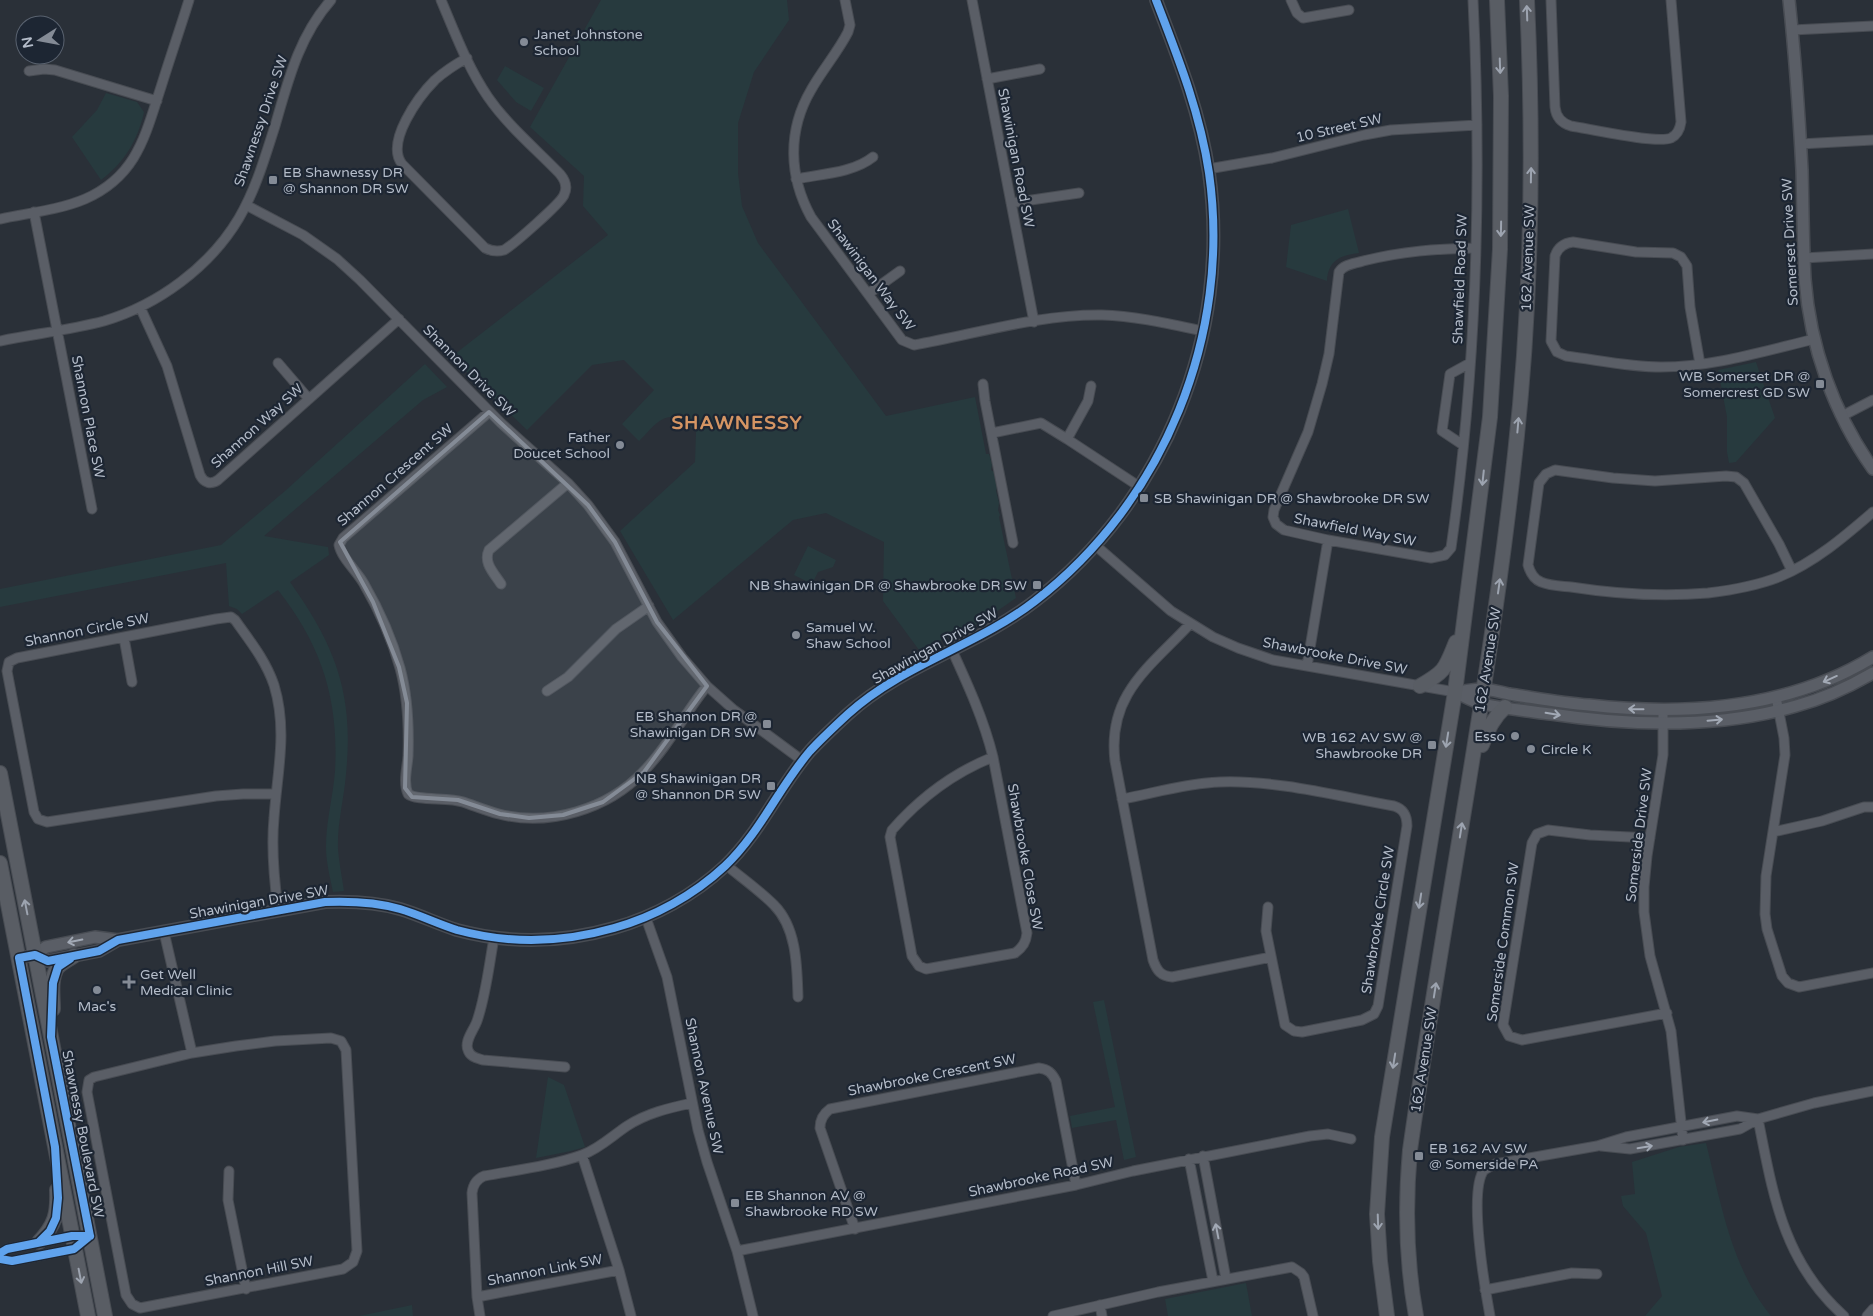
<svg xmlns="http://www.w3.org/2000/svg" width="1873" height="1316" viewBox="0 0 1873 1316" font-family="'Varela Round',sans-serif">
	<rect width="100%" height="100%" fill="#2a3038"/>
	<!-- green -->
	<path fill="#273a3e" d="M601,0H787L789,20L754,72L738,123V173L742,206L758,243L886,416L975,397L986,454H989L992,464L991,470L994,472L997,486L996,491L999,503L998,510L1000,515L999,517L1016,598L980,623L919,650L883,601L884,542L826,513L793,520L673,620L620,531L695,462L696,432L686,423L682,426L672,417C659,416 648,433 639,441L622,424L654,390L624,360L592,365L527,430L451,357L608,235L583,206L584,176L530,127Z
		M505,66L544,88L531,111L516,102L497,80Z
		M106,93L137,102L144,112C138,140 124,163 101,180L72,137L97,110Z
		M1348,209L1359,253C1341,255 1328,260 1327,281L1286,267L1291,225Z
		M1756,362L1775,418L1736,462L1729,463L1727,452V417L1718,370Z
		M425,364L447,387L423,400L264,536L328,547L329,555L290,582C336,647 354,694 346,774C344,799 337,824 338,849C339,863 342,877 344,891L333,892C330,877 326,862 326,847C326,821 333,797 335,771C339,700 322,646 278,590L242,614L237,609L229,606L226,563L0,607V589L221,545L285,491Z
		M808,546L836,560L833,567L818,572L813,582L814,585L794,575Z
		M1104,1000L1136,1157L1124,1160L1116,1120L1072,1128L1070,1116L1115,1107L1093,1002Z
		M548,1077L564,1085L585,1147L571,1151L536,1158Z
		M1706,1143C1721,1203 1731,1267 1771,1316H1645L1662,1296L1646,1233L1623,1206L1621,1196L1635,1194L1632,1162L1679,1147Z
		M1246,1283L1252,1316H1168L1165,1299Z
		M412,1305L413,1316H359Z"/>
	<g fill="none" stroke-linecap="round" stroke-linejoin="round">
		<!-- minor casing -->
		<g stroke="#484c53" stroke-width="11">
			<path id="minor" d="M441,0C455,33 468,68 488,97C508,126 536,149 560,174C565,180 568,187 564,195C561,203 512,246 504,250C497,252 491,251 485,248L402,164C385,142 419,96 435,80C445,71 456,64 467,58
				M845,0L850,25L848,32C838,52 822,70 811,90C787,131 789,177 811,217L902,340L914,345C976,334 1039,314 1102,315C1136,316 1170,324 1203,331
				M972,0L1034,322
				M1291,0L1297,13L1303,18L1349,10
				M1473,0C1482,182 1477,367 1451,548L1445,555L1431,558L1328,540L1284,530L1276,524L1273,517L1274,510L1308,432L1322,384L1329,354L1339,272C1344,264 1354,264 1363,261C1403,251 1435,249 1476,248
				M1551,0L1555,107C1556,117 1561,123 1571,126C1590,129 1656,144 1671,138C1677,135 1680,129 1681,122L1671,0
				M1792,30L1873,26
				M29,71L44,69L55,70L157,101
				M987,79L1040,69
				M1800,144L1873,140
				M1208,169L1272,158L1364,135L1391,130L1477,125
				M796,179C821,174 853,173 873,157
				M1011,203L1079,193
				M246,205L303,235L337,259L360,280L501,423L568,483L588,505L615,542L657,622L682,657L707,686L734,710L803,761
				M34,212L92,509
				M0,219C28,213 59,210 85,199C137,176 145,136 161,87C170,58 180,29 189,0
				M1804,258L1873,254
				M868,294L900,271
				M140,307L167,366L200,475C204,483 211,485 218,480L399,319
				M0,341C34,334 70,330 104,321C158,305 210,267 239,218C256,189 265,157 275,126C288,81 299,36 331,0
				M278,363L308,398
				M1700,364L1690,307L1687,266L1681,257L1673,253L1636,252L1573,242C1564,243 1558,247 1555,256L1551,341L1557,352L1566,356C1598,360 1629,367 1661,367C1713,367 1764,351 1815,339
				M983,384L985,401L1013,543
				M1091,386L1088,401L1067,439L1140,487
				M489,412L343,538L339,545C342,559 357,571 364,584C379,610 392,639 400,668C408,697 409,726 408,756C407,769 403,782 408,794C416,801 449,797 463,802C475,806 487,811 499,814C549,827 608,809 643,772C668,747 685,713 707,686
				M1842,416L1873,400
				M992,433L1041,423L1067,439
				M1463,445L1442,431L1450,374L1470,363
				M1095,545L1171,611L1213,637L1238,648L1273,660L1455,692
				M1792,571L1779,544L1744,483L1736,477L1726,476L1655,481L1613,478L1555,470L1546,474L1539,483L1528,565C1530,572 1533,579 1541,582C1550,586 1562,586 1571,587C1616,594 1663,597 1708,593C1732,590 1756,586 1779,577C1815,562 1844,537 1873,512
				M501,584C494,573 483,563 489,550L568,483
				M1190,624C1150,667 1107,694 1115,761L1153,960C1157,971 1161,976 1172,977L1271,957
				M124,638L132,682
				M952,650C968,685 984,720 993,757L1027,933C1026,942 1023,947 1015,953L926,969L919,966L912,956L890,837L892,830C920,798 953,773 993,757
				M1307,666L1328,540
				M547,691L568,677L616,629L649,606
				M1776,697L1784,738L1785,755L1766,876L1765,914L1767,929L1782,976L1788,983L1799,987L1873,973
				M1663,709V755L1647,856L1644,887V912L1650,956L1671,1031L1683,1140
				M276,794H243L216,796L47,822L38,819L34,812L7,671L9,662L17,658L216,619L231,617L235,620C250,641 266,661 274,685C288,731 277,773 274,818C271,849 274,879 278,909
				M1122,799C1154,793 1188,783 1220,782C1278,780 1337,796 1394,806C1404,809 1407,816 1407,826L1378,1006L1374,1014L1362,1020L1302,1032L1294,1031L1285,1025L1266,931L1268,907
				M1773,832L1822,821L1864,807H1873
				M1650,838L1590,835L1548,830L1537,834L1532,843L1503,1025L1509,1036L1522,1040L1667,1013
				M726,865C742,878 759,890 774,905C797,928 797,967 798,997
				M646,918L667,977L698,1130L707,1162L737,1251L753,1316
				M164,932L192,1053
				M494,938C489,965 486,995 477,1021C474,1030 464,1041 468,1050C470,1057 477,1058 483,1060L565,1067
				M331,1038L341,1041L346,1050L357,1251L353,1262L343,1269L140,1308L132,1304L126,1295L87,1092L89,1080L94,1077L192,1053L236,1046L275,1041Z
				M1758,1119C1773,1194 1783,1262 1844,1316
				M1601,1146L1630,1149L1740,1129L1758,1119L1814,1103L1873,1091
				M582,1155L619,1270L631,1316
				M1203,1156L1226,1279
				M1189,1159L1213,1281
				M229,1171L228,1200L246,1289
				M855,1229L820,1128C820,1120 823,1114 830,1109L1039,1068C1048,1069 1052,1073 1056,1081L1076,1185
				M737,1251L1076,1185L1133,1171L1310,1136L1328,1134L1351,1139
				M0,1253L7,1249L72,1236H90
				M0,1259L12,1261L74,1249L90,1236
				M1485,1290L1572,1273L1597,1274
				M477,1297L619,1270
				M1100,1305L1102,1316
				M480,1316L477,1297L472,1193C473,1184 477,1179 484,1176C516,1170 551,1166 582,1155C599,1149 612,1136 627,1126C647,1113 669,1108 692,1103
				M1053,1316L1158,1292L1292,1267L1301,1273L1304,1277L1313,1316
				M1490,1316C1485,1289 1468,1191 1484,1170L1495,1164L1597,1146L1626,1137L1737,1116L1758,1119
				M1867,1316L1873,1309"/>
		</g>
		<!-- tertiary casing -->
		<g stroke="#484c53" stroke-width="14">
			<path id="tertiary" d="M1789,0C1795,56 1799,113 1802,170C1803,206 1803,243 1805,279C1810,347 1834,414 1873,469
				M1455,692C1464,696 1473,702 1483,704C1505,709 1528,711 1551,714C1631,726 1717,729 1796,706C1823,699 1849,687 1873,673
				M1457,692C1465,691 1474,689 1483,689C1492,690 1501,692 1509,694C1536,698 1562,703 1589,705C1686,716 1788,709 1873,657
				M35,955L48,961L99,951L118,940L325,902C351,901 376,902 400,909C420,915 438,924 457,930C509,944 562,943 614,928C654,917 694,895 725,866C760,833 779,787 810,751C822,738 835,726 848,714C903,664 977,646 1035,601C1164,502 1232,334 1209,173C1200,112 1178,57 1156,0
				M29,956L35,955L46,947L95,937L118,940"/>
		</g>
		<!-- secondary casing -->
		<g stroke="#484c53" stroke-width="16">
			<path id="secondary" d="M1420,686C1446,671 1445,669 1456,642
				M1482,745C1487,730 1493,718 1505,707
				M0,773L105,1316
				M0,863L88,1316
				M53,1009C53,996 50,980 57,968C61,963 69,959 74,956
				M39,1242C55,1225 58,1214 57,1190
				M1387,1316L1380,1261L1377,1214L1382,1137L1455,692L1490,417L1500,249L1501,96L1497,0
				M1416,1316C1406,1261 1405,1206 1410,1150C1443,917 1490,687 1515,454C1532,303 1534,151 1527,0"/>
		</g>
		<!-- minor -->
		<use href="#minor" stroke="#5a5e66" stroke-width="9"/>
		<!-- tertiary -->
		<use href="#tertiary" stroke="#5a5e66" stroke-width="11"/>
		<!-- secondary -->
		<use href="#secondary" stroke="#595d64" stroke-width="14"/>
		<!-- cycleway casing -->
		<g stroke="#1d2633" stroke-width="11">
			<path id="cycleway" d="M70,959L58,967L53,983L51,1037L90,1236
				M39,1242L50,1231L56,1218L58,1198L55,1147L19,958L35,955L48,961L99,951L118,940L325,902C351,901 376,902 400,909C420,915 438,924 457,930C509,944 562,943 614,928C654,917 694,895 725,866C760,833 779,787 810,751C822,738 835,726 848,714C903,664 977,646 1035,601C1164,502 1232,334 1209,173C1200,112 1178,57 1156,0
				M0,1253L7,1249L72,1236H90
				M0,1259L12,1261L74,1249L90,1236"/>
		</g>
		<!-- cycleway -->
		<use href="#cycleway" stroke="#60a3ed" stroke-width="8"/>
	</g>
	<!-- one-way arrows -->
	<defs><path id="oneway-shaft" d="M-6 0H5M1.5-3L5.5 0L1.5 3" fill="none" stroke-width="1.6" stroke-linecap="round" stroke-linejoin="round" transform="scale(1.25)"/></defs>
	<g stroke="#9da4b0">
		<use href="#oneway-shaft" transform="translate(1527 13) rotate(-92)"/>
		<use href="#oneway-shaft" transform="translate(1500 66) rotate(88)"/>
		<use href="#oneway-shaft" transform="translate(1531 175) rotate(-89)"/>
		<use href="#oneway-shaft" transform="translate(1501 229) rotate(91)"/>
		<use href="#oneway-shaft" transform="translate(1518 425) rotate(-85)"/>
		<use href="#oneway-shaft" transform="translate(1483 478) rotate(96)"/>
		<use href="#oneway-shaft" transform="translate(1499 586) rotate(-82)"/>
		<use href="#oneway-shaft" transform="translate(1447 740) rotate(99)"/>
		<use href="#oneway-shaft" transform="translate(1461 830) rotate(-81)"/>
		<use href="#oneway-shaft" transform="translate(1420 901) rotate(99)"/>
		<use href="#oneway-shaft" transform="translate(26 907) rotate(-101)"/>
		<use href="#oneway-shaft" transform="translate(1435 990) rotate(-81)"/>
		<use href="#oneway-shaft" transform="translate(1394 1061) rotate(99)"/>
		<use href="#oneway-shaft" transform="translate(1378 1222) rotate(88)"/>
		<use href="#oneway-shaft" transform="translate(80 1276) rotate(79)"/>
	</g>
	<g stroke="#a2a9b5">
		<use href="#oneway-shaft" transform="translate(1830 679) rotate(156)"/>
		<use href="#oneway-shaft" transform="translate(1636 709) rotate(-179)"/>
		<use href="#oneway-shaft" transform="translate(1553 714) rotate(9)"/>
		<use href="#oneway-shaft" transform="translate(1715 720) rotate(-5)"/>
		<use href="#oneway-shaft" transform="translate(75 941) rotate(169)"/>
		<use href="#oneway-shaft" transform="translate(1710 1121) rotate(169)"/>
		<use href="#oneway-shaft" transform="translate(1645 1147) rotate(-9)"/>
		<use href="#oneway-shaft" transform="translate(1217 1231) rotate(-101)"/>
	</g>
	<!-- marked area -->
	<path fill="#848b96" fill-opacity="0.2" stroke="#848b96" stroke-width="4" stroke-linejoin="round" d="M489,412L588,505L615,542L657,622L707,686L644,772L603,802L563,815L529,818L500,814L458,800L412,797L405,788L407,703L399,667L373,602L340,542Z"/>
	<!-- markers -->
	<g fill="#848b96" stroke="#1d2633" stroke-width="2">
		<circle cx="524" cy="42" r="5"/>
		<rect x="268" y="175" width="10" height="10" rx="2.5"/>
		<rect x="1815" y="379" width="10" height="10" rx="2.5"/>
		<circle cx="620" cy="445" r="5"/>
		<rect x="1139" y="493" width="10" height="10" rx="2.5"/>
		<rect x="1032" y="580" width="10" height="10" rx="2.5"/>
		<circle cx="796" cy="635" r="5"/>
		<rect x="762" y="719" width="10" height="10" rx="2.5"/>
		<circle cx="1515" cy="736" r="5"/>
		<rect x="1427" y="740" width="10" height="10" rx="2.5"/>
		<circle cx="1531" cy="749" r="5"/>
		<rect x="766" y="781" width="10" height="10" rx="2.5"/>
		<path d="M126.5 974.5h5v5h5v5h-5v5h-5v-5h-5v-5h5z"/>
		<circle cx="97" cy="990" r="5"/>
		<rect x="1414" y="1151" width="10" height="10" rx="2.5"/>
		<rect x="730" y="1198" width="10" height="10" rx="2.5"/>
	</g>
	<g text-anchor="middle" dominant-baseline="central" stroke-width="4.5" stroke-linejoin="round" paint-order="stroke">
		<!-- poi labels -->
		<g font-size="14" fill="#b4bcc9" stroke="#1d2633" text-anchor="start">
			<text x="534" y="34">Janet Johnstone<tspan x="534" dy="16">School</tspan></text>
			<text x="283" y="172">EB Shawnessy DR<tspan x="283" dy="16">@ Shannon DR SW</tspan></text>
			<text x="1810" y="376" text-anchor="end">WB Somerset DR @<tspan x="1810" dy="16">Somercrest GD SW</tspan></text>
			<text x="610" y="437" text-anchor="end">Father<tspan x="610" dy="16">Doucet School</tspan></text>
			<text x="1154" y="498">SB Shawinigan DR @ Shawbrooke DR SW</text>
			<text x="1027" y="585" text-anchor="end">NB Shawinigan DR @ Shawbrooke DR SW</text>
			<text x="806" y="627">Samuel W.<tspan x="806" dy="16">Shaw School</tspan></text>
			<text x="757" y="716" text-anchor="end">EB Shannon DR @<tspan x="757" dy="16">Shawinigan DR SW</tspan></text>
			<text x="1505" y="736" text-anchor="end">Esso</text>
			<text x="1422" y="737" text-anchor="end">WB 162 AV SW @<tspan x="1422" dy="16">Shawbrooke DR</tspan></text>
			<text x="1541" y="749">Circle K</text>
			<text x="761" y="778" text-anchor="end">NB Shawinigan DR<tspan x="761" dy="16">@ Shannon DR SW</tspan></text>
			<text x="140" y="974">Get Well<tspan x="140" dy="16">Medical Clinic</tspan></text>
			<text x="97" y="1006" text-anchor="middle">Mac's</text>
			<text x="1429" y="1148">EB 162 AV SW<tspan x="1429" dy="16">@ Somerside PA</tspan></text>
			<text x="745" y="1195">EB Shannon AV @<tspan x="745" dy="16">Shawbrooke RD SW</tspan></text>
		</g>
		<!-- street labels -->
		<g font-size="14" fill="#b4bcc9" stroke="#1d2633">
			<text transform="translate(261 121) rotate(-71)">Shawnessy Drive SW</text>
			<text transform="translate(1339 128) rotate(-13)">10 Street SW</text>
			<text transform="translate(1016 158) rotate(79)">Shawinigan Road SW</text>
			<text transform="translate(1790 242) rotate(-93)">Somerset Drive SW</text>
			<text transform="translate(1528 258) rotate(-88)">162 Avenue SW</text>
			<text transform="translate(871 275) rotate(53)">Shawinigan Way SW</text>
			<text transform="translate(1460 279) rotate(-88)">Shawfield Road SW</text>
			<text transform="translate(469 371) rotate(45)">Shannon Drive SW</text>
			<text transform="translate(88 417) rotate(79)">Shannon Place SW</text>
			<text transform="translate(257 426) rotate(-42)">Shannon Way SW</text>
			<text transform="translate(395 475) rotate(-41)">Shannon Crescent SW</text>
			<text transform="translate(1355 530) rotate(11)">Shawfield Way SW</text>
			<text transform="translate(87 630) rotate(-11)">Shannon Circle SW</text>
			<text transform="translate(935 646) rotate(-29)">Shawinigan Drive SW</text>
			<text transform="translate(1335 656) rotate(11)">Shawbrooke Drive SW</text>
			<text transform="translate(1488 660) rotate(-81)">162 Avenue SW</text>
			<text transform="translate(1639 835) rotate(-83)">Somerside Drive SW</text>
			<text transform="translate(1025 857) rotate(80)">Shawbrooke Close SW</text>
			<text transform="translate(259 902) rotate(-10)">Shawinigan Drive SW</text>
			<text transform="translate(1378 920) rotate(-81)">Shawbrooke Circle SW</text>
			<text transform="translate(1503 942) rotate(-82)">Somerside Common SW</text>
			<text transform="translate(1424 1060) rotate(-81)">162 Avenue SW</text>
			<text transform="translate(932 1075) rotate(-11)">Shawbrooke Crescent SW</text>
			<text transform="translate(704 1086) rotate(78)">Shannon Avenue SW</text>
			<text transform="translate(83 1134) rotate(79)">Shawnessy Boulevard SW</text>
			<text transform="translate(1041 1177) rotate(-12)">Shawbrooke Road SW</text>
			<text transform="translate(545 1270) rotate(-11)">Shannon Link SW</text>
			<text transform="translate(259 1271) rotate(-11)">Shannon Hill SW</text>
		</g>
		<!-- district labels -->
		<g font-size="19" font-weight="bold" letter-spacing="1" fill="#d59563" stroke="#1d2633">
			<text x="737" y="423">SHAWNESSY</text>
		</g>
	</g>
	<!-- north arrow -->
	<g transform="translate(40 40) rotate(259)"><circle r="24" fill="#1d2633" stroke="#59626f"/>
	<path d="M0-4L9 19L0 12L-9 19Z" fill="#848b96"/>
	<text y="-8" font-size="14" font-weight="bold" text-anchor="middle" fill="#b4bcc9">N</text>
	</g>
</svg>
